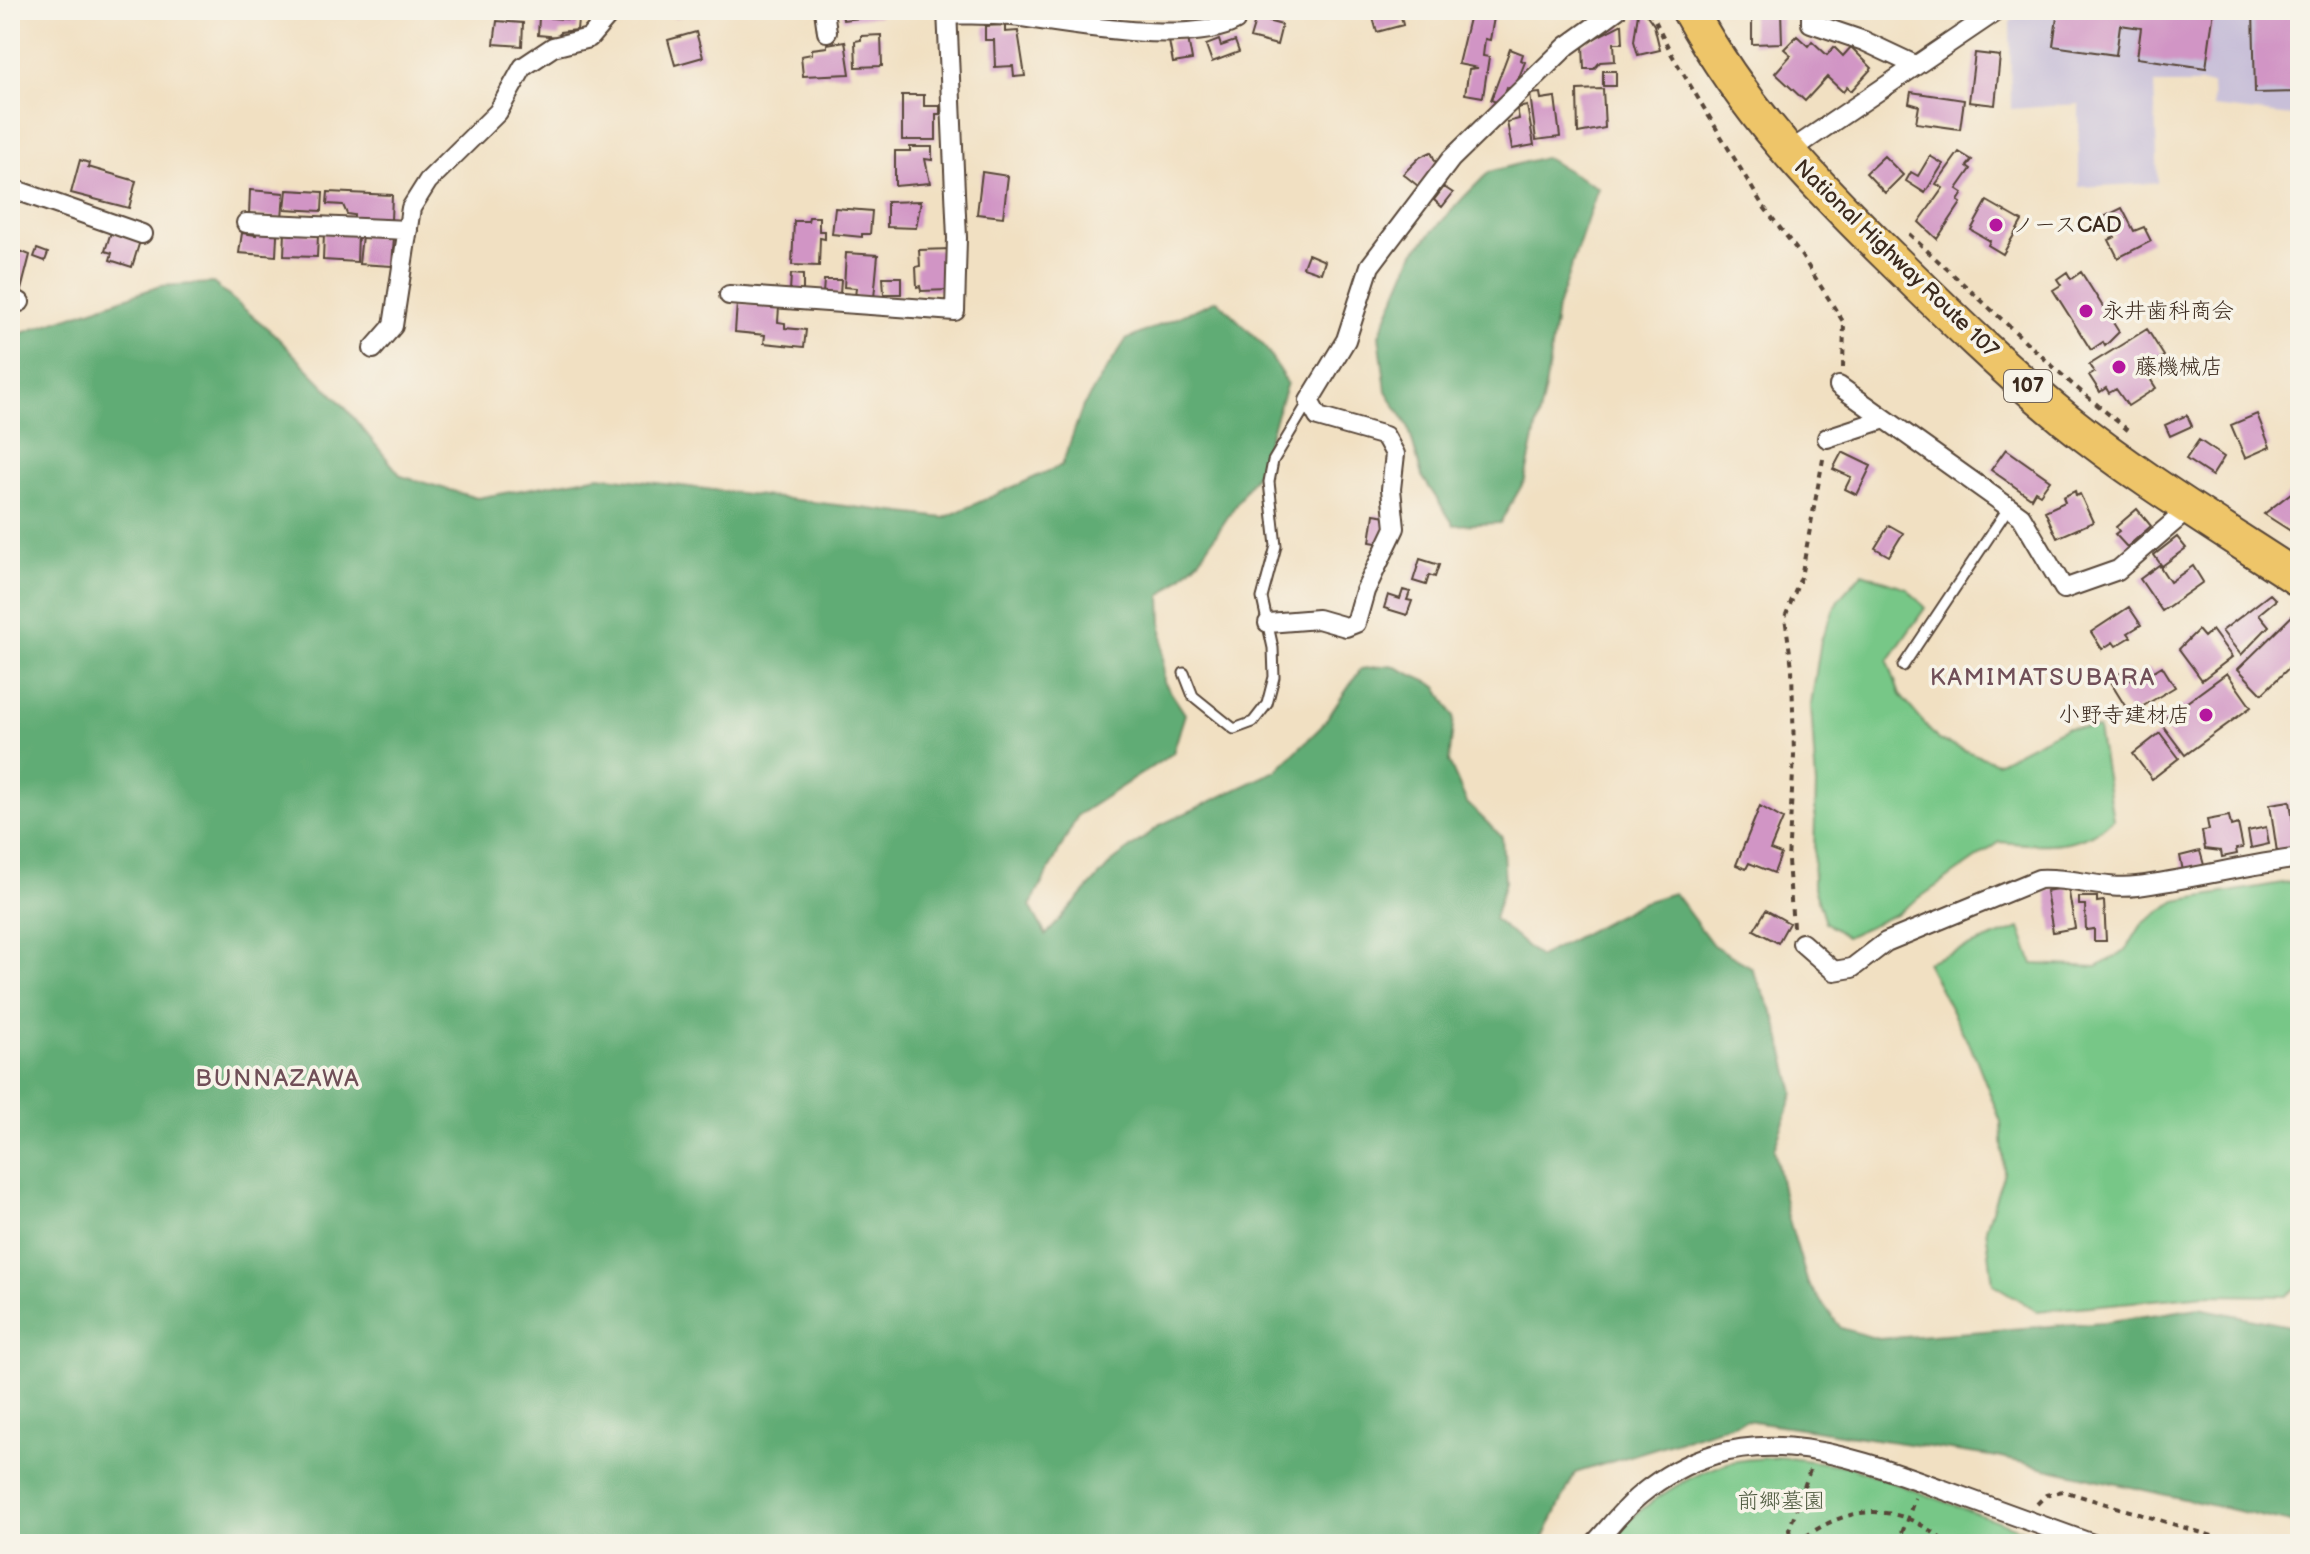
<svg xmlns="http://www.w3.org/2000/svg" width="2310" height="1554" viewBox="0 0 2310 1554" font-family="'Balsamiq Sans','Klee One',sans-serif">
	<rect width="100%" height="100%" fill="#f7f3e8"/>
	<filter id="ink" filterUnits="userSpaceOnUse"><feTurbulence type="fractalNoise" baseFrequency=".0125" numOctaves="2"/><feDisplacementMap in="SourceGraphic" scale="16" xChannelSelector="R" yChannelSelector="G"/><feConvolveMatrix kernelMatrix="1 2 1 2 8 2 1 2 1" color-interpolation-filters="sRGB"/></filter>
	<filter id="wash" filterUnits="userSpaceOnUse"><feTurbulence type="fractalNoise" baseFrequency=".006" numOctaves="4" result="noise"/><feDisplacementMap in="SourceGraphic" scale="32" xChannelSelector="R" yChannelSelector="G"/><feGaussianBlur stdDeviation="1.8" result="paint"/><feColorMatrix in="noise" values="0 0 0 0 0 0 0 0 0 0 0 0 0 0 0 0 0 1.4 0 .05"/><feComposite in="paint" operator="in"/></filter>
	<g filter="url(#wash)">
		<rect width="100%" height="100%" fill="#f1e0c2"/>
		<!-- industrial -->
		<path fill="#c8bfd8" d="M2025,10H2300V117L2213,107L2212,84H2154L2158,183L2079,187V104L2011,109L2010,22Z"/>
		<!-- green -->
		<path fill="#77c787" stroke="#597852" stroke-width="2" d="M1862,573L1907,588L1925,608L1888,661L1900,695L1938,740L1997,763L2066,727L2098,729L2113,819C2081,849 2041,846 2000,842L1896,914L1846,937L1825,922L1813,884L1816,786L1811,705L1821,640L1838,600Z
			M2300,880V1285L2286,1296L2206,1295L2037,1311L1993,1284L1986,1228L2004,1172L2001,1122L1975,1056L1926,962L2020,928L2033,964L2097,967L2126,950L2142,924L2176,901Z
			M1781,1457L1848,1466L2060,1544H1606C1637,1508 1679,1479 1725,1464C1742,1458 1763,1459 1781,1457Z"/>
		<!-- forest -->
		<path fill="#61ac74" stroke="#4e6b49" stroke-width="2" d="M1544,157L1598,188L1557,308L1546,383L1525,480L1500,523L1454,525L1422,476L1408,426L1386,391L1379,335L1414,252L1464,197L1489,172Z
			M213,283L273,333L344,406L401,476L477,498L599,476L944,518L1062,465L1083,406L1126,340L1217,300L1264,346L1287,383L1258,471L1200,559L1161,596L1164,682L1185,714L1173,753L1078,815L1030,906L1046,935L1112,862L1162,824L1276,771L1321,727L1361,669L1391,665L1437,686L1454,717L1449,762L1467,803L1502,837L1505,882L1494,919L1539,957L1641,903L1674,893L1713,945L1751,967L1776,1019L1794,1093L1774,1149L1787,1213L1808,1284L1841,1328L1878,1339L2104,1322L2199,1308L2300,1328V1525L1997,1457L1746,1420L1575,1473L1541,1544H10V337L160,286Z"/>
		<g id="blocks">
			<!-- building -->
			<path fill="#d195c5" d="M672,10H698V11L674,18Z
				M842,10H879V16L843,20Z
				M1104,10H1113L1114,19H1104Z
				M1165,10H1177L1178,16L1166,17Z
				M1213,10H1226L1227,20L1213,21Z
				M1371,10L1400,12L1403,25L1377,32Z
				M1471,10L1495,12L1490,40L1485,39L1483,56L1489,57L1483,97L1465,94L1469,69L1478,68L1458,64Z
				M1752,10H1781L1782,43L1752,44Z
				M2058,10H2214L2206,68L2137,58L2141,28L2120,25L2116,55L2053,46Z
				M2253,10H2300V92L2255,93Z
				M1644,11L1654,25L1660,50L1638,55L1634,41L1638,13Z
				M539,17L578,20L577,30L560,32L559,37L538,35Z
				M1256,18L1282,25L1277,45L1250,38Z
				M497,21L523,23L522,46L494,44Z
				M1622,24L1623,43H1614L1615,61L1600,62L1594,69H1584L1583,44Z
				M1005,25V32L1018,31L1025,76L1014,77L1013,66L995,67L994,40H985V26Z
				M696,32L703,57L675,65L668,40Z
				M881,35L882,66L856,67L855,41L861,40V36Z
				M1797,36L1808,46L1812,41L1827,55L1834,47L1843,56L1851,47L1872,68L1851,91L1847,87L1843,92L1827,77L1805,101L1775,73L1791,55L1784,49Z
				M1188,38L1192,60L1173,63L1169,41Z
				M1219,40L1221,46L1235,41L1239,52L1212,62L1206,45Z
				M845,41L850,74L803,76L801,56L812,54V49L827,47V44Z
				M1510,49L1523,54L1521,60L1525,62L1514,90L1507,87L1501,104L1491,100Z
				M1975,53L2000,56L1995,105L1969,102Z
				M1603,71H1616V86H1603Z
				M1603,89L1605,128L1578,133L1577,90Z
				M1911,92L1964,100L1960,129L1916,123L1919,106L1909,103Z
				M1540,93L1541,99L1555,97L1560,137L1536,140L1530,94Z
				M902,95H924V106H940V114H936V140H902Z
				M1527,106L1534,145L1512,149L1507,122L1519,119L1517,108Z
				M910,147H932V160L925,159L930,183L895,186V151H910Z
				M1431,152L1437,165L1418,186L1403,174L1420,157Z
				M1959,152L1972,160L1967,166L1971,169L1957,189L1963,193L1958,201L1961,203L1937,239L1919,222L1943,188L1936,184Z
				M1884,156L1903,175L1885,193L1866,173Z
				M1930,156L1943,164L1925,193L1906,181L1911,172L1918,176Z
				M80,160L89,163L88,167L136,181L129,208L71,193Z
				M982,172L1008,176L1003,217L977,214Z
				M1444,187L1453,193L1442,207L1434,200Z
				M250,190L284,193L282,218L249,215Z
				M287,190L323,192L322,211L285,209Z
				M328,192L392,195L391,220L354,219V215L347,214L343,205L327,204Z
				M921,201L916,228L887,227V202Z
				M1987,201L2022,221L2003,254L1988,245L1990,241L1971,230Z
				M835,208L872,211L870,234H862V237L832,234Z
				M2122,208L2134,231L2144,227L2151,241L2118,258L2109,240L2115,237L2104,217Z
				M809,217H819V231H825V239L820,238L819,266L792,265L794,221H808Z
				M256,230L274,231L277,235L276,256L239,253L242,233L256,235Z
				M285,231L318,235L317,257L284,256Z
				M111,232L140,241L132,267L110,260L112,253L105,251Z
				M324,233L358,234L357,262L323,260Z
				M362,235L394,237L392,266L359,264Z
				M10,247L30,255L21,290L10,285Z
				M37,249L48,253L45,261L34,257Z
				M951,249L949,290L921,291L920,286L917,287L916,267L920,266L919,250Z
				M846,253L878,255L874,298L855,297L856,288L844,287Z
				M1308,254L1325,261L1321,273L1303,267Z
				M2067,272L2071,279L2081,272L2119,332L2105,346L2103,342L2091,350L2053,290L2061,285L2057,279Z
				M791,274L803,275V291H790Z
				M883,277H901V294H884Z
				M824,280H841L840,294H823Z
				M737,303L779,307L778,322L785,323V328L806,330L804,347L764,343L765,335L735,332Z
				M2147,329L2164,356L2144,369L2156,388L2128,406L2116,389L2109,393L2106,388L2100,392L2089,375L2094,372L2089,365Z
				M2257,414L2270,447L2245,458L2231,425Z
				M2187,415L2192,426L2170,436L2165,425Z
				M2199,440L2224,457L2212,476L2186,459Z
				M2006,449L2050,480L2040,494L2035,491L2031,498L1991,470Z
				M1842,452L1871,466L1857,495L1845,489L1851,477L1833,469Z
				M2300,486V537L2264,514Z
				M2075,491L2076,496L2080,494L2093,522L2057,538L2045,511L2065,502L2063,497Z
				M2137,509L2151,526L2127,547L2115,534L2119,531L2116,527Z
				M1374,514L1387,516L1383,544L1370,542Z
				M1889,525L1903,533L1889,556L1875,548Z
				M2177,537L2186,548L2162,566L2154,555Z
				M1420,559L1439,565L1435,577L1429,575L1426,585L1413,581Z
				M2159,565L2170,582L2193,566L2203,582L2162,611L2140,579Z
				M1403,590L1410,592L1407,600L1412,601L1407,615L1384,608L1388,595L1400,599Z
				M2270,594L2276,600L2259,614L2269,626L2241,655L2222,631Z
				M2129,607L2141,625L2128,633L2131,637L2116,646L2113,642L2102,649L2091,632Z
				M2296,612L2300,616V657L2262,694L2238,669Z
				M2198,630L2204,637L2212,630L2232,657L2202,680L2179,649Z
				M2162,666L2175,687L2130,714L2109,680L2126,670L2131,679L2150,668L2152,672Z
				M2227,673L2251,707L2185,755L2160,722Z
				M2160,733L2179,758L2152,779L2133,754Z
				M2290,801L2297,849L2277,852L2270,804Z
				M1760,806L1783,819L1770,850L1781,854L1774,873L1749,863L1746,869L1736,865Z
				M2229,816L2231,826L2238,824L2243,848L2236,849L2237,854L2222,857L2221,851L2205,849L2202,831L2209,830L2207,820Z
				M2266,827L2269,844L2251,848L2248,831Z
				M2200,851L2204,865L2183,871L2180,856Z
				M2068,887L2075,928L2053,932L2046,891Z
				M2079,897H2097V902L2104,901L2106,941H2094V929L2086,930L2085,905H2079Z
				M1766,910L1789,923L1778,943L1754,930Z"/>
		</g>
	</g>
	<g filter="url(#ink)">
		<use href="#blocks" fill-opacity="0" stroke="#564537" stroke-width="2"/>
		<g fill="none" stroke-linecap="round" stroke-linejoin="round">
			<!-- lane casing -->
			<g stroke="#564537" stroke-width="13">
				<path id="lane" d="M1903,666L2009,507
					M1184,673L1193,696L1234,729L1253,722L1267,704L1274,677L1273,648L1262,598L1276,546L1269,482L1273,461L1309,401"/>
			</g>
			<!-- street casing -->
			<g stroke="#564537" stroke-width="22">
				<path id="street" d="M824,10L827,32
					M1811,10V23L1864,41L1915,65
					M947,14C971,15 997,14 1021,17C1071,25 1192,45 1235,21V10
					M1787,153L1998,10
					M10,188L142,234
					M246,223L408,230
					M729,295L955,311L957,238L947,10
					M10,298L20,302
					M373,349L393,326L411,208L428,181L498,112L523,67L553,47L589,38L613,10
					M1839,386L2021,516L2064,589L2118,570L2190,508
					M1827,438L1885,419
					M1268,623L1318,619L1346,627L1356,623L1365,591L1395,528L1391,489L1395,454L1385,436L1318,417L1309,401L1346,340L1370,266L1451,159L1567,46L1617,10
					M1802,943L1834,971L1852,968L1886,942L2039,879C2072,877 2103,890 2137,886C2191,879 2245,865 2300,858
					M1594,1544C1609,1528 1623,1509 1640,1495C1739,1414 1838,1451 1944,1490C1994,1508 2043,1526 2093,1544"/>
			</g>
			<!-- highway casing -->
			<g stroke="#564537" stroke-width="38">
				<path id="highway" d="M1689,10C1746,113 1812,181 1895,262C1950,316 2005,370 2065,419C2138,478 2221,528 2300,580"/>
			</g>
			<!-- path -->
			<path stroke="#564537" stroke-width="4" stroke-dasharray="6 6" stroke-linecap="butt" d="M1650,10L1672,55L1763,206L1801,255L1844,323L1843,368
				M1909,234L2072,384L2129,431
				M1793,927L1788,861L1794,756L1792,667L1785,617L1801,577L1824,454
				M2037,1504L2046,1495L2063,1491L2239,1544
				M1793,1544L1789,1530L1810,1470
				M1796,1544C1845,1504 1898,1499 1947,1544
				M1898,1544L1915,1498
				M2014,1544L2018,1535"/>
			<!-- lane -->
			<use href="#lane" stroke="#fff" stroke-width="9"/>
			<!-- street -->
			<use href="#street" stroke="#fff" stroke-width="18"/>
			<!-- highway -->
			<use href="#highway" stroke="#eec569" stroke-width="34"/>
		</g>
	</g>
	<!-- markers -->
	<g fill="#b5179e" stroke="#f7f3e8" stroke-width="3">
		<circle cx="1996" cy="225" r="8"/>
		<circle cx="2086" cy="311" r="8"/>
		<circle cx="2119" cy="367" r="8"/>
		<circle cx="2206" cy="715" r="8"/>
	</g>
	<g text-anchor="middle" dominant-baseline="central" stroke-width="7" stroke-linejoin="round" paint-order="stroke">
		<!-- shield labels -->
		<rect fill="#f7f3e8" stroke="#73665b" stroke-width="2" x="2004" y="370" width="48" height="32" rx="6"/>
		<g font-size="20" font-weight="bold" fill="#3b2a1e">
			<text x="2028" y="386">107</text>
		</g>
		<!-- poi labels -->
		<g font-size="22" fill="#3b2a1e" stroke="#f7f3e8" text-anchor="start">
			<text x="2012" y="225">ノースCAD</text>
			<text x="2102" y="311">永井歯科商会</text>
			<text x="2135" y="367">藤機械店</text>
			<text x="2190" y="715" text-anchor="end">小野寺建材店</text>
		</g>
		<!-- street labels -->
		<g font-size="22" fill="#3b2a1e" stroke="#f7f3e8">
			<text transform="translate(1896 259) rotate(44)">National Highway Route 107</text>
		</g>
		<!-- park labels -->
		<g font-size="22" fill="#4d593e" stroke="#f7f3e8">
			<text x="1781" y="1501">前郷墓園</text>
		</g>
		<!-- neighbourhood labels -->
		<g font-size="24" letter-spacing="2" fill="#704f58" stroke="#f7f3e8">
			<text x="2043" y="677">KAMIMATSUBARA</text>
			<text x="278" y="1078">BUNNAZAWA</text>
		</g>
	</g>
	<!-- margin -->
	<rect width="2310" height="1554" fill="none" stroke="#f7f3e8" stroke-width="40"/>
</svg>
